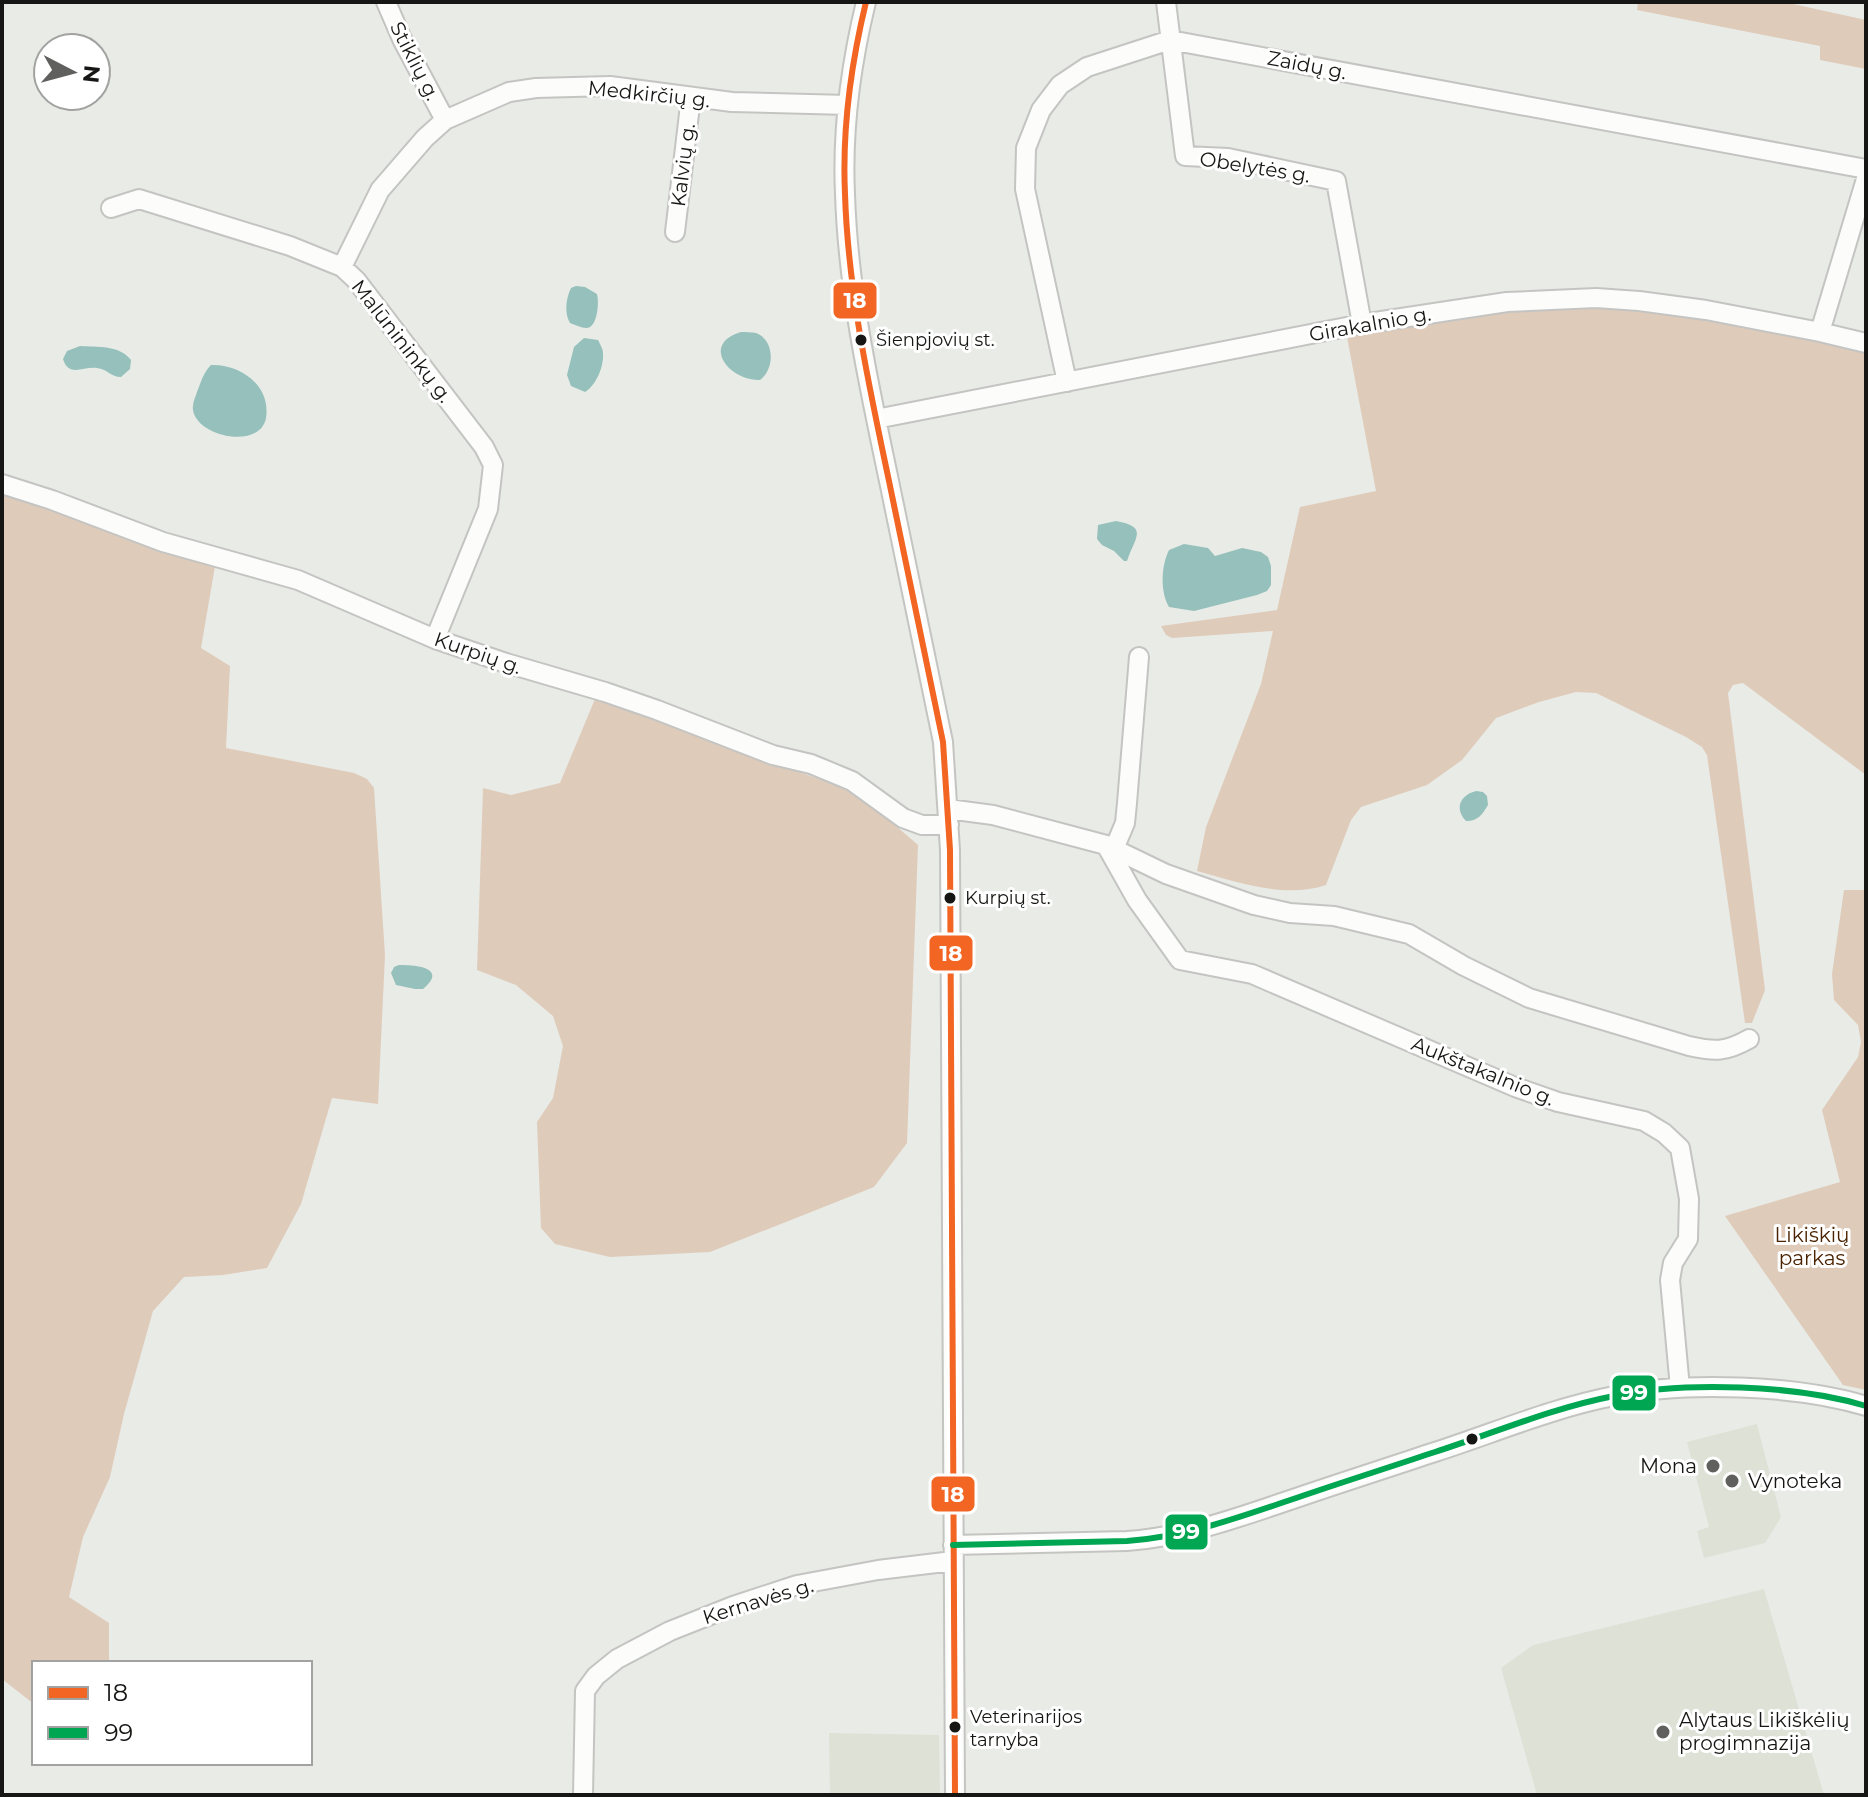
<svg xmlns="http://www.w3.org/2000/svg" width="1868" height="1797" viewBox="0 0 1868 1797" font-family="Montserrat,sans-serif">
	<rect width="100%" height="100%" fill="#e9ebe6"/>
	<!-- built -->
	<path fill="#dde1d6" d="M1757,1424L1781,1517L1765,1543L1704,1558L1697,1531L1709,1527L1687,1442Z
		M1764,1589L1824,1795H1537L1501,1668L1533,1645Z
		M829,1733L939,1735L940,1795H830Z"/>
	<!-- green -->
	<path fill="#dfcbba" d="M1638,2H1784L1866,20V69L1820,60V46L1637,10Z
		M1628,305L1695,312L1866,351V775L1743,683L1733,685L1728,693L1765,990L1752,1023H1745L1707,755L1702,747L1686,737L1596,693L1576,692L1539,702L1496,718L1462,760L1427,785L1361,807L1351,820L1326,885C1285,899 1237,882 1197,871L1206,827L1261,684L1273,631L1172,638L1166,635L1161,626L1277,610L1300,507L1376,491L1347,337L1490,313L1563,306Z
		M2,491L149,545L215,566L201,648L230,666L226,748L354,773L367,779L374,788L385,955L378,1104L332,1098L301,1204L267,1268L223,1275L184,1277L153,1311L124,1414L110,1477L83,1537L69,1597L109,1623V1663H34V1704L2,1679Z
		M595,699L858,793L918,845L907,1143L874,1187L710,1252L610,1257L555,1244L541,1228L537,1122L553,1098L563,1046L553,1016L516,985L477,970L483,788L511,795L560,783Z
		M1844,890H1866V1390L1843,1385L1725,1216L1840,1182L1822,1110L1858,1057L1861,1042L1858,1025L1834,1000L1832,974Z"/>
	<!-- water -->
	<path fill="#95c0bb" d="M576,286L585,287L597,294C599,301 598,322 590,327C585,330 576,325 570,323C564,313 566,298 571,288Z
		M741,332C746,332 751,332 756,333C775,340 775,369 760,380C729,381 700,344 741,332Z
		M584,338L598,340C600,344 603,349 603,353C604,367 596,385 585,392L571,386L567,375L574,347Z
		M80,346C97,347 120,345 131,360L130,369L121,377C111,377 107,369 97,368C83,366 69,378 63,359L67,351Z
		M211,365C240,364 271,385 266,418C260,450 197,437 193,410C192,404 195,398 197,392C201,382 203,373 211,365Z
		M1116,521C1149,527 1135,537 1127,561H1124L1114,551L1102,545L1097,539L1098,525Z
		M1184,544L1208,548L1215,556L1242,548L1261,552L1268,557L1271,566V585L1267,591L1257,595L1194,611L1169,607C1160,592 1161,566 1169,550Z
		M1476,791L1483,792L1487,796L1488,805C1482,815 1478,821 1466,821C1454,809 1460,795 1476,791Z
		M399,965C414,965 449,967 423,989H415L396,985L391,973L394,967Z"/>
	<g fill="none" stroke-linecap="round" stroke-linejoin="round">
		<!-- minor casing -->
		<g stroke="#c4c5c2" stroke-width="22">
			<path id="minor" d="M386,2L402,39L445,120
				M866,2C851,64 842,130 845,194C848,291 869,386 889,481C907,568 925,655 943,742L950,850L955,1795
				M1166,2L1185,156L1228,158L1336,181L1362,324
				M111,208L139,199L290,246L342,267L356,280L484,447L493,465L488,509L435,639
				M675,232L691,97
				M342,267L380,190L425,138L445,120L509,92L536,88L610,86L732,102L848,105
				M1820,332L1866,179
				M1067,382L1025,189L1026,148L1041,110L1060,85L1087,67L1170,40L1866,169
				M876,419L1362,324L1507,302L1596,298L1639,301L1706,310L1820,332L1866,343
				M2,484L52,500L163,542L298,580L435,639L506,663L605,692L657,710L773,755L811,764L852,781L903,818L922,825H949
				M948,809L993,815L1106,845L1166,874L1254,905L1290,913L1334,916L1409,934L1464,966L1529,998L1689,1046C1715,1052 1726,1052 1749,1039
				M1106,845L1137,900L1180,960L1252,974L1515,1087L1558,1102L1644,1121L1664,1133L1680,1148L1689,1199L1688,1239L1673,1263L1670,1280L1680,1388
				M1114,849L1125,823L1127,803L1139,657
				M953,1545L1127,1541C1188,1537 1245,1515 1302,1496C1346,1481 1390,1467 1435,1452C1494,1433 1552,1408 1614,1396C1685,1381 1797,1385 1866,1406
				M583,1795L585,1691L596,1676L617,1659L670,1631L733,1606L797,1585L878,1570L953,1561"/>
		</g>
		<!-- minor -->
		<use href="#minor" stroke="#fcfcfb" stroke-width="18"/>
		<!-- bus-1 casing -->
		<g stroke="#fff" stroke-width="12">
			<path id="bus-1" d="M866,2C851,64 842,130 845,194C848,291 869,386 889,481C907,568 925,655 943,742L950,850L955,1795"/>
		</g>
		<!-- bus-2 casing -->
		<g stroke="#fff" stroke-width="12">
			<path id="bus-2" d="M953,1545L1127,1541C1188,1537 1245,1515 1302,1496C1346,1481 1390,1467 1435,1452C1494,1433 1552,1408 1614,1396C1685,1381 1797,1385 1866,1406"/>
		</g>
		<!-- bus-1 -->
		<use href="#bus-1" stroke="#f26522" stroke-width="6"/>
		<!-- bus-2 -->
		<use href="#bus-2" stroke="#00a651" stroke-width="6"/>
	</g>
	<!-- markers -->
	<g fill="#161714" stroke="#fff" stroke-width="3">
		<circle cx="861" cy="340" r="7"/>
		<circle cx="950" cy="898" r="7"/>
		<circle cx="1472" cy="1439" r="7"/>
		<circle cx="955" cy="1727" r="7"/>
	</g>
	<g fill="#60615e" stroke="#fff" stroke-width="3">
		<circle cx="1713" cy="1466" r="8"/>
		<circle cx="1732" cy="1481" r="8"/>
		<circle cx="1663" cy="1732" r="8"/>
	</g>
	<g text-anchor="middle" dominant-baseline="central" stroke-width="6" stroke-linejoin="round" paint-order="stroke">
		<!-- bus labels -->
		<g font-size="18" fill="#161714" stroke="#fff" text-anchor="start">
			<text x="876" y="340">Šienpjovių st.</text>
			<text x="965" y="898">Kurpių st.</text>
			<text x="970" y="1717">Veterinarijos<tspan x="970" dy="23">tarnyba</tspan></text>
		</g>
		<!-- street labels -->
		<g font-size="20" fill="#161714" stroke="#fff">
			<text transform="translate(415 61) rotate(63)">Stiklių g.</text>
			<text transform="translate(1307 65) rotate(11)">Zaidų g.</text>
			<text transform="translate(649 94) rotate(6)">Medkirčių g.</text>
			<text transform="translate(683 165) rotate(-83)">Kalvių g.</text>
			<text transform="translate(1255 167) rotate(9)">Obelytės g.</text>
			<text transform="translate(1370 324) rotate(-10)">Girakalnio g.</text>
			<text transform="translate(402 341) rotate(52)">Malūnininkų g.</text>
			<text transform="translate(478 653) rotate(19)">Kurpių g.</text>
			<text transform="translate(1483 1071) rotate(22)">Aukštakalnio g.</text>
			<text transform="translate(758 1601) rotate(-17)">Kernavės g.</text>
		</g>
		<!-- park labels -->
		<g font-size="20" fill="#4a2300" stroke="#fff">
			<text x="1812" y="1235">Likiškių<tspan x="1812" dy="23">parkas</tspan></text>
		</g>
		<!-- poi labels -->
		<g font-size="20" fill="#161714" stroke="#fff" text-anchor="start">
			<text x="1697" y="1466" text-anchor="end">Mona</text>
			<text x="1748" y="1481">Vynoteka</text>
			<text x="1679" y="1720">Alytaus Likiškėlių<tspan x="1679" dy="23">progimnazija</tspan></text>
		</g>
	</g>
	<g stroke="#fff" stroke-width="3">
		<rect x="832" y="281" width="46" height="39" rx="8" fill="#f26522"/>
		<rect x="928" y="934" width="46" height="38" rx="8" fill="#f26522"/>
		<rect x="1611" y="1374" width="46" height="38" rx="8" fill="#00a651"/>
		<rect x="930" y="1475" width="46" height="38" rx="8" fill="#f26522"/>
		<rect x="1164" y="1513" width="45" height="38" rx="8" fill="#00a651"/>
	</g>
	<g font-size="22" text-anchor="middle" font-weight="bold" fill="#fff">
		<text x="855" y="308">18</text>
		<text x="951" y="961">18</text>
		<text x="1634" y="1400">99</text>
		<text x="953" y="1502">18</text>
		<text x="1186" y="1539">99</text>
	</g>
	<!-- border -->
	<rect width="1868" height="1797" fill="none" stroke="#161714" stroke-width="8"/>
	<!-- legend -->
	<rect x="32" y="1661" width="280" height="104" fill="#ffffff" stroke="#a2a2a1" stroke-width="2"/>
	<rect x="48" y="1687" width="40" height="12" fill="#f26522" stroke="#a2a2a1" stroke-width="2"/>
	<text x="104" y="1701" font-size="24" fill="#161714">18</text>
	<rect x="48" y="1727" width="40" height="12" fill="#00a651" stroke="#a2a2a1" stroke-width="2"/>
	<text x="104" y="1741" font-size="24" fill="#161714">99</text>
	<!-- north arrow -->
	<g transform="translate(72 72) rotate(96)"><circle r="38" fill="#ffffff" stroke="#a2a2a1" stroke-width="2"/>
	<path d="M0-6L14 30L0 20L-14 30Z" fill="#60615e"/>
	<text y="-12" font-size="22" font-weight="bold" text-anchor="middle" fill="#161714">N</text>
	</g>
</svg>
